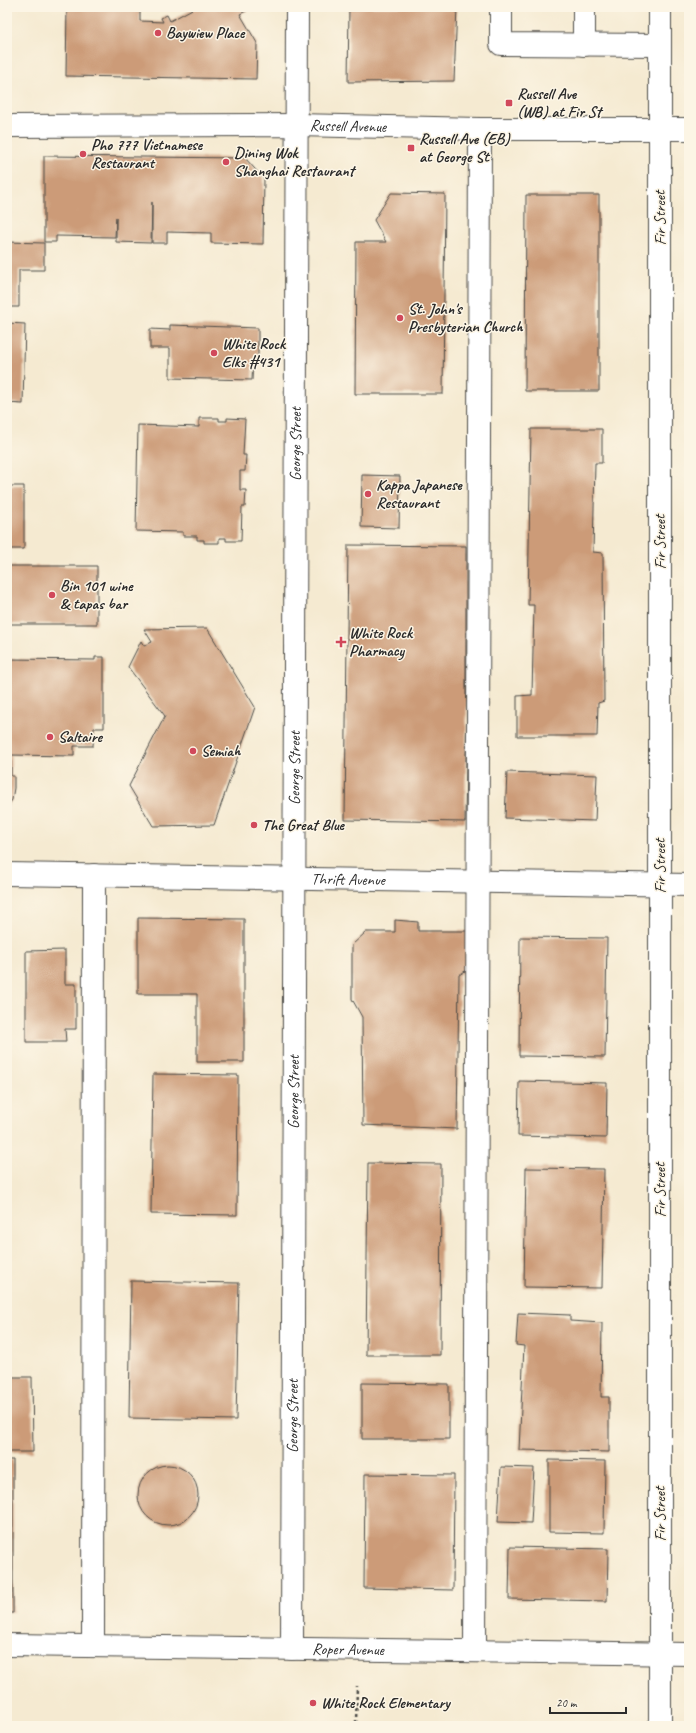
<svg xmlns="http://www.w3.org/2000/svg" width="696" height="1733" viewBox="0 0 696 1733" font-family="Caveat,sans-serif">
	<rect width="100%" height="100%" fill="#fcf5e5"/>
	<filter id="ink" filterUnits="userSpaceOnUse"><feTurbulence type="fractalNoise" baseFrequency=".025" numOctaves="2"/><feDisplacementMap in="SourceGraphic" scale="8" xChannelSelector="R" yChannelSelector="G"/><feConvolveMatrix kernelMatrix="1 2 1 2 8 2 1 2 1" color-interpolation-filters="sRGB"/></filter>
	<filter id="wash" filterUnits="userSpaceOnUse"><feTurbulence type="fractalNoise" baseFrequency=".012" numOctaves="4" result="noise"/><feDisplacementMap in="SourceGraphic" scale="16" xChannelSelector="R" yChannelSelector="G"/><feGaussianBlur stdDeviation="0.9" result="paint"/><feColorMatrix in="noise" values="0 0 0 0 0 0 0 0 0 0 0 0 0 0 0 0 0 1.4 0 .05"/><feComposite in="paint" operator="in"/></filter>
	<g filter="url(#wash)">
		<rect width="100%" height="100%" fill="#f5ead1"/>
		<g id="blocks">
			<!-- building -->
			<path fill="#cc9b78" d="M67,7H140V21L163,22L161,18L167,15L170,21L196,7H247L248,10L240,14L257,43L256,79L66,76Z
				M349,7H457L454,81L348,82Z
				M44,156L245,158L264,179L263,244L211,243V233L167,232V243H152V202L151,243L116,242V217L115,237L56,236V242H44Z
				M391,193L445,194L443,394H355L356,242H386L374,220Z
				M526,195H599V391H525Z
				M7,242L44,243V270H19V307H7Z
				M7,323L25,324L23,404L7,403Z
				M170,325L258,328V359H253L252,380L170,378V348H150V329L170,330Z
				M199,418H219V421H227V418L245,419L243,455H246L245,471H240V490H246L245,507H242L241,541H226V538H219V543H204V540H197V536H183V532L136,531L138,425L199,427Z
				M531,429H602V463H595L593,552L603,553L604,701L598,703L597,736H517V696L532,695L534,605H528Z
				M362,475L400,476L399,528L361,527Z
				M7,486H24V549H8Z
				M348,545L466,546V695H467L465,822L345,820Z
				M7,566H97V624H7Z
				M207,628L255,707L214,825L153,826L129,786L165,716L128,667L141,641L144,646L152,642L144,629Z
				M95,657H104V728H94L93,746H74V756L11,755V776H14V788L12,800L7,807V659L95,660Z
				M507,772L597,775L595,821L505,818Z
				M138,918L244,919V1062H197V994H138Z
				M395,920L418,922V931H468L470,968L459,975L457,1129L363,1125L362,1017L352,999V945L366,932H395Z
				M520,937L607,938L605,1057L519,1056Z
				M65,950V984H76V1029H65L66,1042H26V951Z
				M153,1074L238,1075L237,1215L151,1214Z
				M519,1081L607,1083L606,1138L518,1136Z
				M368,1163L441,1164L440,1355H366Z
				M526,1168L604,1169L602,1288L524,1287Z
				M131,1281L239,1283L236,1420L129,1418Z
				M518,1313L570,1315V1321L602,1323L601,1397H609V1452L519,1450L524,1346L516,1345Z
				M7,1377H32L33,1452H7Z
				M362,1383L449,1384V1439H362Z
				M7,1460H13V1613H7Z
				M549,1460L605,1461L604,1533L549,1532Z
				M138 1495a30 30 0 1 1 60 0a30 30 0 1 1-60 0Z
				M501,1467L534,1468L531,1523L498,1522Z
				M365,1474L454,1475L453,1590L364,1588Z
				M510,1547L608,1549L607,1601L509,1599Z"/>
		</g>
	</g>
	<g filter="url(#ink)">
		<use href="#blocks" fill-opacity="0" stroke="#494844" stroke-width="1"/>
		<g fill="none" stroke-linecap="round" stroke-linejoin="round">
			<!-- minor casing -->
			<g stroke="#494844" stroke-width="24">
				<g id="minor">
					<path d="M501,7V44L660,45"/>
					<path d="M584,7V45"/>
					<path d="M660,7V1726"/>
					<path id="s1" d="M7,126L296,125L480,129H689"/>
					<path id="s2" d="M7,874L689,885"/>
					<path id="s3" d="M7,1645L689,1654"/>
					<path d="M93,1646L94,875"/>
					<path id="s4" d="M292,1649L297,7"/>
					<path d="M475,1651L480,129"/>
				</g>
			</g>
			<!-- path -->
			<path stroke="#494844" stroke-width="2.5" stroke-dasharray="3 3" stroke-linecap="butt" d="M356,1723L357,1686"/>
			<!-- minor -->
			<use href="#minor" stroke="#fff" stroke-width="22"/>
		</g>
	</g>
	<!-- markers -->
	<g fill="#d1495b" stroke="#fcf5e5" stroke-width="1.5">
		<circle cx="158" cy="33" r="4"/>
		<rect x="505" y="99" width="8" height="8" rx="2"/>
		<rect x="407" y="144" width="8" height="8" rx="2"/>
		<circle cx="83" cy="154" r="4"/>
		<circle cx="226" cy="162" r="4"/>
		<circle cx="400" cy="318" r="4"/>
		<circle cx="214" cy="353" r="4"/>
		<circle cx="368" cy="494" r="4"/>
		<circle cx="52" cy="595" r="4"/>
		<path d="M339 636h4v4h4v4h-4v4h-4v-4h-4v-4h4z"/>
		<circle cx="50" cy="737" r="4"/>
		<circle cx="193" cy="751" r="4"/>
		<circle cx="254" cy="825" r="4"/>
		<circle cx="313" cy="1703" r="4"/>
	</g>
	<g text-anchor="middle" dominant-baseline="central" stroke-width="3" stroke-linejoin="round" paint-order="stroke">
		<!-- poi labels -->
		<g font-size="16" font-weight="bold" fill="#2b2b2b" stroke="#fcf5e5" text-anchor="start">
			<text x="166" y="33">Baywiew Place</text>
			<text x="517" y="94">Russell Ave<tspan x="517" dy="18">(WB) at Fir St</tspan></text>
			<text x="419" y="139">Russell Ave (EB)<tspan x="419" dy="18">at George St</tspan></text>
			<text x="91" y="145">Pho 777 Vietnamese<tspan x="91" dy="18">Restaurant</tspan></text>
			<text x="234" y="153">Dining Wok<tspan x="234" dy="18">Shanghai Restaurant</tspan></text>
			<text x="408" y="309">St. John's<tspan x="408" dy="18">Presbyterian Church</tspan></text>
			<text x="222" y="344">White Rock<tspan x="222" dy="18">Elks #431</tspan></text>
			<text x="376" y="485">Kappa Japanese<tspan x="376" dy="18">Restaurant</tspan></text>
			<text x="60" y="586">Bin 101 wine<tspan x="60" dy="18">&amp; tapas bar</tspan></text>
			<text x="349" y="633">White Rock<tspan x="349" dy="18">Pharmacy</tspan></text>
			<text x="58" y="737">Saltaire</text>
			<text x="201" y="751">Semiah</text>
			<text x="262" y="825">The Great Blue</text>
			<text x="321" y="1703">White Rock Elementary</text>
		</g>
		<!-- street labels -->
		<g font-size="16" fill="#2b2b2b" stroke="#fcf5e5">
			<text stroke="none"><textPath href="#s1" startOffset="341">Russell Avenue</textPath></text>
			<text transform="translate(660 218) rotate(-90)">Fir Street</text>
			<text stroke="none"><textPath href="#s4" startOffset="1205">George Street</textPath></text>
			<text transform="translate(660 542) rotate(-90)">Fir Street</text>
			<text stroke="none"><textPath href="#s4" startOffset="881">George Street</textPath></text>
			<text transform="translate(660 866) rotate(-90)">Fir Street</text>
			<text stroke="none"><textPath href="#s2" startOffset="341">Thrift Avenue</textPath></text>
			<text stroke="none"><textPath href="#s4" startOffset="557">George Street</textPath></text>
			<text transform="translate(660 1190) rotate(-90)">Fir Street</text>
			<text stroke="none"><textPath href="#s4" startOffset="233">George Street</textPath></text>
			<text transform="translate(660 1514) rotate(-90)">Fir Street</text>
			<text stroke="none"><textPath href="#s3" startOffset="341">Roper Avenue</textPath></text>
		</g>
	</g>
	<!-- margin -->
	<rect width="696" height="1733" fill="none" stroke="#fcf5e5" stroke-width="24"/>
	<!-- scale -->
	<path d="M550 1707v6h76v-6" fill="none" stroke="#2b2b2b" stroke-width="2"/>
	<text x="556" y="1707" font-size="12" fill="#2b2b2b" stroke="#fcf5e5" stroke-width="3" paint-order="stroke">20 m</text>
</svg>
